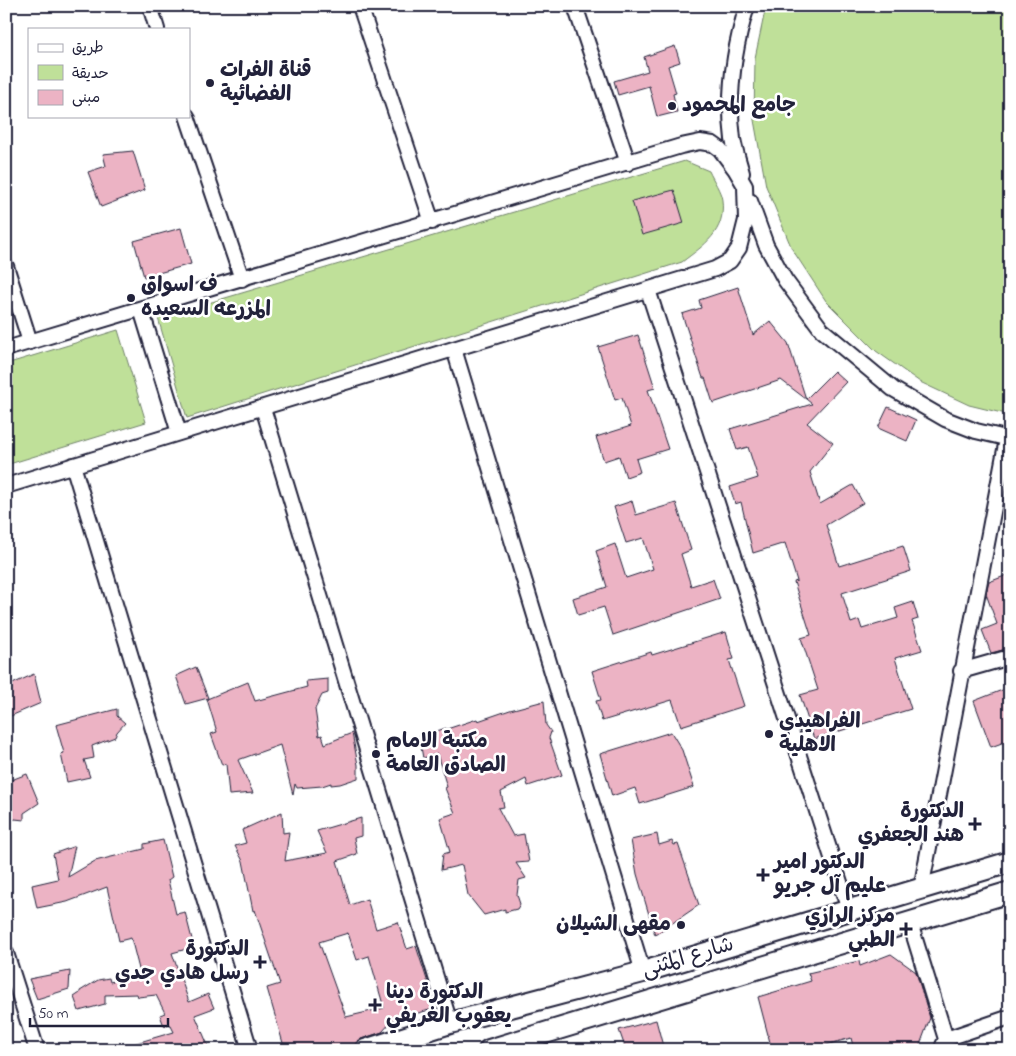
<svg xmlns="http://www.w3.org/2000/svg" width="1016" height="1056" viewBox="0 0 1016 1056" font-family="'Indie Flower','Playpen Sans Arabic',sans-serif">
	<rect width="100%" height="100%" fill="#fff"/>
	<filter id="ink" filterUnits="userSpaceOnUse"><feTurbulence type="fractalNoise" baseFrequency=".02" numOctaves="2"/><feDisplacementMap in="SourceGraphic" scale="10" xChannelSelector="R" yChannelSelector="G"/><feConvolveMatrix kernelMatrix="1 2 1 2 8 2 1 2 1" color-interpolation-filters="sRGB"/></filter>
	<g filter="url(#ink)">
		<!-- green -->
		<path fill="#bfe099" stroke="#70816a" d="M766,6H1010V415L969,405L920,382L876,351L826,301L792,249L766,186L754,120L755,58Z
			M685,161L709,171C713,180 721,191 722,200C726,232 704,245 682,262L187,418L158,318Z
			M118,330L146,422L6,465V364Z"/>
		<!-- building -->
		<path fill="#ecb3c4" stroke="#22223b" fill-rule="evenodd" d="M675,46L680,62L668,66L676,93L673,94L677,112L657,117L649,86L618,95L614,81L648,71L644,57Z
			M133,151L145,190L101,207L88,172L106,166L103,154Z
			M674,190L684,223L642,235L632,201Z
			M181,228L191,264L144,277L134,241Z
			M738,287L753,335L770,321L788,343L806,399L781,380L713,403L705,378H703L682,314L701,308L699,300Z
			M638,335L655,388L648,390L668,449L636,459L640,472L626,477L619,456L604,461L596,437L631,426L622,398L615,400L598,347Z
			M834,371L846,382L807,423L833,443L810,472L820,504L853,485L863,503L826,525L839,566L903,546L911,571L842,593L851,623L859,620L862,629L898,618L895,608L913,602L918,619L912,621L922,650L895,658L911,709L814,739L800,695L818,690L801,638L811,635L794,582L797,581L785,543L753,553L741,502L735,504L730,487L758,478L748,447L737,450L730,429L812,404L806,399Z
			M888,407L916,420L907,441L878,428Z
			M632,501L636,515L676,503L691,550L681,554L691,586L713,579L720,599L613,635L604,607L578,615L573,598L607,587L596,551L615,544L626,578L653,569L643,538L626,543L614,507Z
			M1010,574V648L991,653L982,630L997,624L986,594L989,582Z
			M726,632L734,659L729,660L744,706L681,726L672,700L602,721L596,701L601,700L592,671L651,652L652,655Z
			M196,667L208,698L186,704L176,676Z
			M34,674L41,703L6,718V687Z
			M328,679V693L322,695L315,709L319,736L322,735L325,744L352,733L358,765V778L340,784L331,785V783L322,786L297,788L295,784L293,795L280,745L238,760L253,793L229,795L226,764L222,765L211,734L217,732L207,699L248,682L255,701L307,687L306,681Z
			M1010,687V740L991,747L974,701Z
			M544,701L546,725L551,732L549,738L562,775L528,786L526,779L501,792L504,807L498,808L513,836L524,834L529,862L516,863L526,878L519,880L517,895L520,904L517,909L505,912V909L484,915L468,895L462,865L441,870L443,854L450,852L440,818L455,813L445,788L447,787L437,754L423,758L421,747L415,738L446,728L447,729L477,719L478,721L510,710Z
			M117,709V716L125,723L117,732L115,737L92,746L94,758L84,760L90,777L67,782L61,754L64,753L56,725Z
			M671,732L682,750L694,787L640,804L635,788L612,796L600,754Z
			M27,774L39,803L24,813V820L15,819L6,824V782Z
			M282,812L283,833L289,832L285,861L327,853L317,831L361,818V836L354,838L357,854L337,861L350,905L367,899L376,929L398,922L407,949L416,946L430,989L427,990L433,1009L393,1020L382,1032L361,1039L355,1045L336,1050H285L267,988L280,984L255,910L253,911L243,861L235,846L246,843L242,830ZM348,933L357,960L369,956L384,1008L346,1017L319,942Z
			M657,834L659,845L672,841L674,845L678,844L699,905L655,935L637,874L631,840Z
			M163,840L172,877L168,880L176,914L185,912L194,947L172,953L189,1002L208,994L214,1008L195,1015L210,1050H126V1046L174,1032L170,1024L164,1026L160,1015L165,1013L156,995L138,997L137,994L105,995V1004L79,1011L74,997L80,993V991L98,980L109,978L110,982L140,973L131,938L119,941L107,887L67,902L37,908L32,885L58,879L53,854L75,846L68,877L95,861L144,849V844Z
			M891,954L916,972L930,1018L918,1050H854L851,1038L819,1047L820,1050H772L758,997L811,981L808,973L859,961L860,966Z
			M70,971L69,989L37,999L29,979Z
			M656,1020L664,1050H626L619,1030Z"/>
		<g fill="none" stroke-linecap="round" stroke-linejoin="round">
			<!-- minor casing -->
			<g stroke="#22223b" stroke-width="18">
				<path id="minor" d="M150,6L157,29
					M360,6L432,222
					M575,6L628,163
					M187,116L242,279
					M742,173C739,162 735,150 733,139C727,94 734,49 747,6
					M750,201L766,245L785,280L822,330L893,389L945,419L976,431L1010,439
					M6,266L30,342
					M648,290L849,910
					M141,309L179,433
					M6,349L681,146L700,142L713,144L720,149L735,169L745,186L746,220L739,248L730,261L715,269L6,486
					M454,349L643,972
					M263,408L450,1023
					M73,465L250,1050
					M961,671L1010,657
					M921,889L1007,439
					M910,923L946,1039
					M6,953L37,1050
					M941,1050L946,1039L1010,1017"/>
			</g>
			<!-- secondary casing -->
			<g stroke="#22223b" stroke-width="24">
				<path id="secondary" d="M365,1050L450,1023L643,972L1010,862
					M489,1050L1010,892"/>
			</g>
			<!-- minor -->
			<use href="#minor" stroke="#fff" stroke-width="14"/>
			<!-- secondary -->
			<use href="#secondary" stroke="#fff" stroke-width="20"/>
		</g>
	</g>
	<!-- markers -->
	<g fill="#22223b" stroke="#fff" stroke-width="2">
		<circle cx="210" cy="83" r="5"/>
		<circle cx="672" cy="106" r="5"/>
		<circle cx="131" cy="298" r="5"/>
		<circle cx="769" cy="734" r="5"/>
		<circle cx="376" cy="754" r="5"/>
		<path d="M972.5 816.5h5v5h5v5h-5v5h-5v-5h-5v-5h5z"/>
		<path d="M760.5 867.5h5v5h5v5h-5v5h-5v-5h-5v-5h5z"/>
		<circle cx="681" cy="925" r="5"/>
		<path d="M903.5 921.5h5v5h5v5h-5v5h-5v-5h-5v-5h5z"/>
		<path d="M257.5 954.5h5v5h5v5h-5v5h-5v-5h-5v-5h5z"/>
		<path d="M372.5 997.5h5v5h5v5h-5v5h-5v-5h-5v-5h5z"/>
	</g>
	<g text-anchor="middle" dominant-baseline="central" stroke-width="5" stroke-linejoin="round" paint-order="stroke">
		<!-- poi labels -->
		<g font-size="21" font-weight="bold" fill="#22223b" stroke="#fff" text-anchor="start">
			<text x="220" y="71">قناة الفرات<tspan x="220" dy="24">الفضائية</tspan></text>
			<text x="682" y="106">جامع المحمود</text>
			<text x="141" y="286">ف اسواق<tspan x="141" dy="24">المزرعه السعيده</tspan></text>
			<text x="779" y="722">الفراهيدي<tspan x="779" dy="24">الاهلية</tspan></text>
			<text x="386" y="742">مكتبة الامام<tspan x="386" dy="24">الصادق العامة</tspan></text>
			<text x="964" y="812" text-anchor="end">الدكتورة<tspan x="964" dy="24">هند الجعفري</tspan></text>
			<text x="774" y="863">الدكتور امير<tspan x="774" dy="24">عليم آل جريو</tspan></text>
			<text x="895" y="917" text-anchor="end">مركز الرازي<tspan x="895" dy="24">الطبي</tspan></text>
			<text x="671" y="925" text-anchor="end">مقهى الشيلان</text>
			<text x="249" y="950" text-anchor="end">الدكتورة<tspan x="249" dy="24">رسل هادي جدي</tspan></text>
			<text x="386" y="993">الدكتورة دينا<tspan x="386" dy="24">يعقوب الغريفي</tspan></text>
		</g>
		<!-- street labels -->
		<g font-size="21" fill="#22223b" stroke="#fff">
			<text transform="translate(688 958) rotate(-17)">شارع المثنى</text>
		</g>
	</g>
	<!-- margin -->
	<rect width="1016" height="1056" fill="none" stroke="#fff" stroke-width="25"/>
	<rect x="12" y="12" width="991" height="1031" fill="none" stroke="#22223b" stroke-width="2" filter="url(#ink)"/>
	<!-- legend -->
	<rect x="28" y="28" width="162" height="90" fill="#ffffff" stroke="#a7a7b1"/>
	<rect x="38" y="44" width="25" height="8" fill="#ffffff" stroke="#a7a7b1"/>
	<text x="72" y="52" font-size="15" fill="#22223b">طريق</text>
	<rect x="38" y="65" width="25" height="15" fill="#bfe099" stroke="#a7a7b1"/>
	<text x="72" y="78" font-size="15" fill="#22223b">حديقة</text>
	<rect x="38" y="90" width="25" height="15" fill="#ecb3c4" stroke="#a7a7b1"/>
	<text x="72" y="102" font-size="15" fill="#22223b">مبنى</text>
	<!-- scale -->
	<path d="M30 1018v8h138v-8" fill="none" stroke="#22223b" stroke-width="2.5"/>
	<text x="38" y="1018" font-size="15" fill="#22223b" stroke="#ffffff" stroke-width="4" paint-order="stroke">50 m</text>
</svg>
